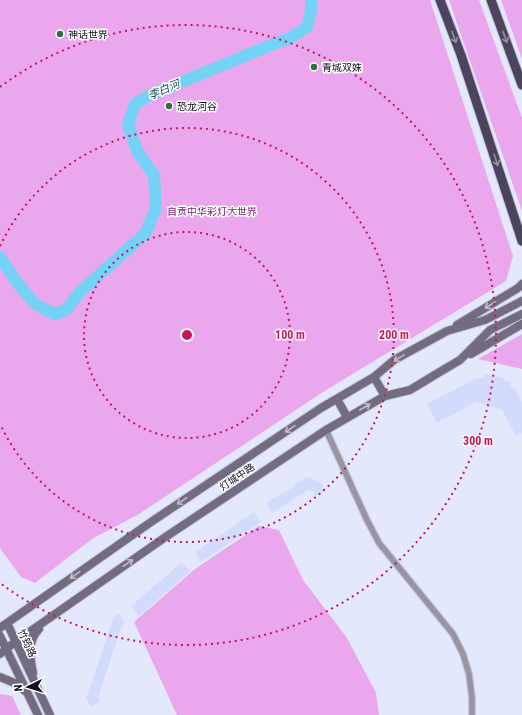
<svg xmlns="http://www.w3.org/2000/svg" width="522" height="715" viewBox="0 0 522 715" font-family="'Roboto Condensed','Noto Sans SC',sans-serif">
	<rect width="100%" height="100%" fill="#e3e8fd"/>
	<!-- built -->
	<path fill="#d3dbfc" d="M485,374L503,378V379L511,382L509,387L515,389L522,402V433L516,436L502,410L476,402L437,423L427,404L477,378L483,379Z
		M306,477L321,482L325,491L315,496L313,491L308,490L272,513L266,503L293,487V486Z
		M254,512L261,522L201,562L195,552Z
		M182,562L190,571L139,616L131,606Z
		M119,614L125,623L122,625L98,697L100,702L90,706L86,698L94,676L113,618Z"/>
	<!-- green -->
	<path fill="#eba7ee" d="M0,0H430L513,256L506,281L323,392L139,514L92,539L35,583L21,577L0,548Z
		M449,0H479L522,118V211Z
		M501,0H522V61V59Z
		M522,334V369L478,359Z
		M259,526L279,530L303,580L347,638L376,693L379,715H177L134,622L195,569Z
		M0,694L12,696L21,715H0Z"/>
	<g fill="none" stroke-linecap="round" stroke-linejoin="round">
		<!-- river -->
		<path stroke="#74d3f5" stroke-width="12" d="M0,257L15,280L35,304L54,314L66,310L80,292L146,233L156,207L154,175L137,151L128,124L135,104L148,96L264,48L290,38L307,27L311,10V0"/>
		<!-- minor casing -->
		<g stroke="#c1c5d9" stroke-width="8">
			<path id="minor" d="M326,430L367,520L379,543L453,634L463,654L469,674L472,698V715"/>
		</g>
		<!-- secondary casing -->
		<g stroke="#c1c5d9" stroke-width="10">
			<path id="secondary" d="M457,325L518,288L522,284
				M471,354L522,324
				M374,377L385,396
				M337,399L347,417
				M7,623L50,715
				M0,628L151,522L321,408L374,377L394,360L447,331L485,320L522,301
				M0,636L38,715
				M0,654L15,642L164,538L326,430L385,396L410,390L438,373L460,360L490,330L522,314
				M33,673C30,658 27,641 39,629
				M0,677L17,684L25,691"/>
		</g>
		<!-- trunk casing -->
		<g stroke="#c1c5d9" stroke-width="11">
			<path id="trunk" d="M440,0L461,55L522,241
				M491,0L522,85"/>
		</g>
		<!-- minor -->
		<use href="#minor" stroke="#9994a3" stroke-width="5.5"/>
		<!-- secondary -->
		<use href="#secondary" stroke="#736c81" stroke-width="8"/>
		<!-- trunk -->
		<use href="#trunk" stroke="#4c445e" stroke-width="9"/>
	</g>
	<!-- one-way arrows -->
	<defs><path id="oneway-shaft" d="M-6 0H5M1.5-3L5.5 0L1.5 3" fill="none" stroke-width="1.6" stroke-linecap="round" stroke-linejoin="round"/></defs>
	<g stroke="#948f9e">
		<use href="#oneway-shaft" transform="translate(454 37) rotate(69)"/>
		<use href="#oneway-shaft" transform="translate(505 37) rotate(70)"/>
		<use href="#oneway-shaft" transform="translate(496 160) rotate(72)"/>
	</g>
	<g stroke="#c0bdc6">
		<use href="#oneway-shaft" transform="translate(490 305) rotate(149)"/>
		<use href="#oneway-shaft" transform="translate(399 358) rotate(149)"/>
		<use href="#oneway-shaft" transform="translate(365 407) rotate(-30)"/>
		<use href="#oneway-shaft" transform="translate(290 429) rotate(146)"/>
		<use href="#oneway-shaft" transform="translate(182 501) rotate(146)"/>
		<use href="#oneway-shaft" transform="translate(128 563) rotate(-35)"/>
		<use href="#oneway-shaft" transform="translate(75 575) rotate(145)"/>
	</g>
	<!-- distance rings -->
	<g fill="none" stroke="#c2185b" stroke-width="2" stroke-dasharray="2 4">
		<circle cx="187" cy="335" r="103"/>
		<path d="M0 246A207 207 0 1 1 0 424"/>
		<path d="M0 87A310 310 0 1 1 0 583"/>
	</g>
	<!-- markers -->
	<g fill="#2c703b" stroke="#fff" stroke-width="1.5">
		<circle cx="60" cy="34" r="4"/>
		<circle cx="314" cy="67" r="4"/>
		<circle cx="169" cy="106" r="4"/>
	</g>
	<g text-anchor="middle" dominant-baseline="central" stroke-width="3" stroke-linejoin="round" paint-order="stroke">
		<!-- poi labels -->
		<g font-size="10" fill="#0e101b" stroke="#fff" text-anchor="start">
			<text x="68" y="34">神话世界</text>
			<text x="322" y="67">青城双姝</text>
			<text x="177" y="106">恐龙河谷</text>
		</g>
		<!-- park labels -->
		<g font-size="10" fill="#75227a" stroke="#fff">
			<text x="212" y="211">自贡中华彩灯大世界</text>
		</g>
		<!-- street labels -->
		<g font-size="10" fill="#0e101b" stroke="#fff">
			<text transform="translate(237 477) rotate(-34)">灯城中路</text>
			<text transform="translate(27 643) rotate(65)">竹筠路</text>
		</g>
		<!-- water labels -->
		<g font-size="11" font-style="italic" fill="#10485a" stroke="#fff">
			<text transform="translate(164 90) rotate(-23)">李白河</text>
		</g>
	</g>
	<circle cx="187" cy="335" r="6" fill="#c2185b" stroke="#fff" stroke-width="2"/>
	<g font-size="12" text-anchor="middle" font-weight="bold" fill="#c2185b" stroke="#fff" stroke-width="3" stroke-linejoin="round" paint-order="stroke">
		<text x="290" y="339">100 m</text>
		<text x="394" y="339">200 m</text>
		<text x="478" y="445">300 m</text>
	</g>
	<!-- north arrow -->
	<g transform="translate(28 687) rotate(265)" stroke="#ffffff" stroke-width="3" paint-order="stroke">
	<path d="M0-3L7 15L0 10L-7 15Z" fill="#0e101b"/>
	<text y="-6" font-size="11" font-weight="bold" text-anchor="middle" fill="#0e101b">N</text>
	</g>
</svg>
